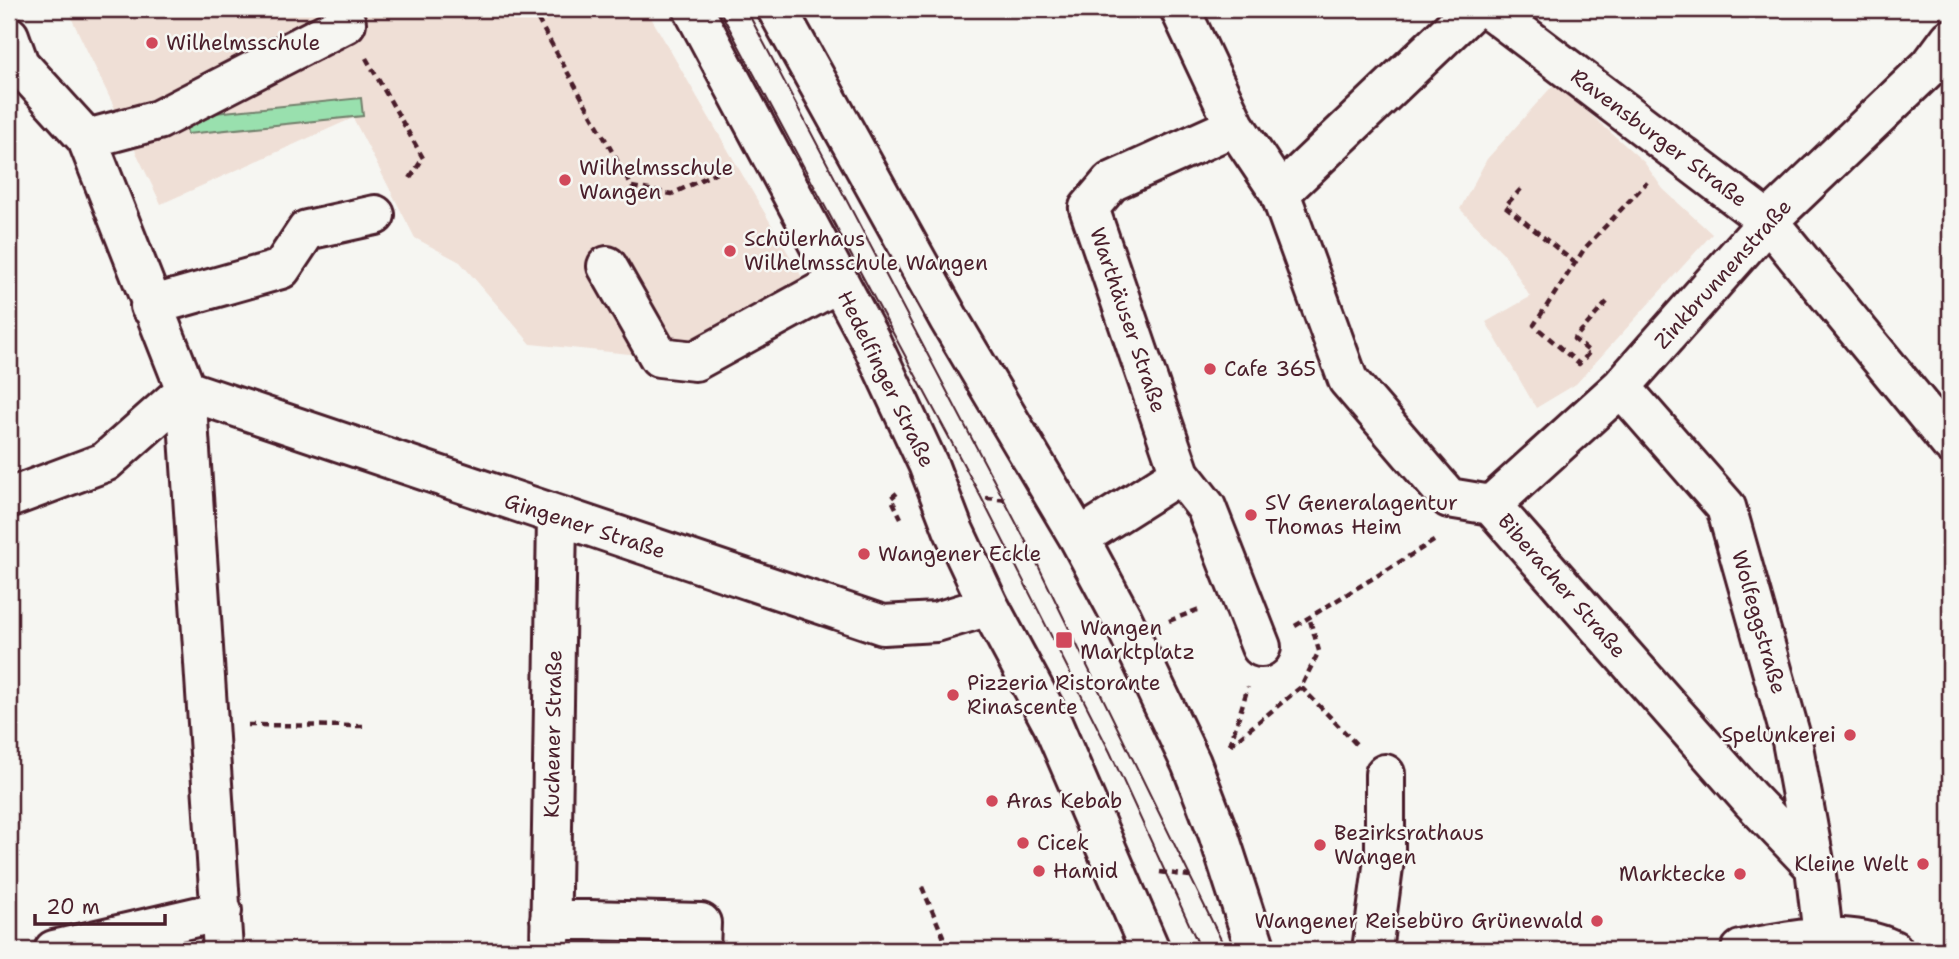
<svg xmlns="http://www.w3.org/2000/svg" width="1959" height="959" viewBox="0 0 1959 959" font-family="'Shantell Sans',sans-serif">
	<rect width="100%" height="100%" fill="#f6f6f2"/>
	<filter id="ink" filterUnits="userSpaceOnUse"><feTurbulence type="fractalNoise" baseFrequency=".0143" numOctaves="2"/><feDisplacementMap in="SourceGraphic" scale="14" xChannelSelector="R" yChannelSelector="G"/><feConvolveMatrix kernelMatrix="1 2 1 2 8 2 1 2 1" color-interpolation-filters="sRGB"/></filter>
	<g filter="url(#ink)">
		<!-- built -->
		<path fill="#efdfd6" d="M67,9H646L816,301L659,357L531,344L460,262L415,238L353,118L161,204Z
			M1555,83L1644,162L1663,189L1712,234L1576,384L1536,408L1486,322L1530,297L1505,255L1460,209L1487,159Z"/>
		<!-- green -->
		<path fill="#99e0ae" stroke="#72806c" stroke-width="2" d="M361,98L363,116L187,134L185,116Z"/>
		<g fill="none" stroke-linecap="round" stroke-linejoin="round">
			<!-- minor casing -->
			<g stroke="#4a1f2b" stroke-width="44">
				<path id="minor" d="M693,9L870,340L928,464L953,529L989,606L1053,725L1150,950
					M777,9L949,319L1079,538L1122,618L1191,763L1218,833L1256,950
					M1180,9L1235,126L1280,193L1348,380L1449,498L1491,505L1750,799L1815,867
					M1489,9L1768,221L1950,443
					M9,36L19,64L87,139L186,390L883,625L936,622L989,606
					M87,139L158,120L346,23
					M1280,193L1473,9
					M607,266L659,357L695,361L839,282
					M150,306L281,269L307,230L375,215
					M1621,387L1726,507L1792,741L1815,867L1823,936
					M186,390L223,950
					M1180,474L1206,507L1261,647
					M9,498L105,462L186,390
					M1491,505L1621,387L1768,221L1930,66L1950,39
					M1079,538L1180,474L1089,208L1111,182L1235,126
					M550,919L701,923L700,950
					M54,950L222,911
					M550,950L557,518
					M1372,950L1385,852V774
					M1741,950C1792,940 1844,928 1893,950"/>
			</g>
			<!-- path -->
			<path stroke="#4a1f2b" stroke-width="4.5" stroke-dasharray="7 5" stroke-linecap="butt" d="M532,9L632,187L672,194L731,165
				M366,58L423,158L409,180
				M1521,189L1505,206L1575,263
				M1607,302L1574,339L1590,352L1579,364L1534,325L1585,248L1647,182
				M897,493L891,498L901,518
				M986,498L1009,500
				M1169,621L1202,608
				M1295,626L1437,539
				M1301,687L1358,746
				M248,725L364,726
				M1230,745L1248,687
				M1230,745L1301,687L1319,651L1309,617
				M1160,872L1190,876
				M922,887L949,950"/>
			<!-- minor -->
			<use href="#minor" stroke="#f6f6f2" stroke-width="38"/>
			<!-- tram -->
			<path stroke="#4a1f2b" stroke-width="2" d="M719,9L981,497L1110,752L1201,950
				M746,9L1032,553L1226,950"/>
		</g>
	</g>
	<!-- markers -->
	<g fill="#d1495b" stroke="#f6f6f2" stroke-width="2.5">
		<circle cx="152" cy="43" r="7"/>
		<circle cx="565" cy="180" r="7"/>
		<circle cx="730" cy="251" r="7"/>
		<circle cx="1210" cy="369" r="7"/>
		<circle cx="1251" cy="515" r="7"/>
		<circle cx="864" cy="554" r="7"/>
		<rect x="1055" y="631" width="18" height="18" rx="3.5"/>
		<circle cx="953" cy="695" r="7"/>
		<circle cx="1850" cy="735" r="7"/>
		<circle cx="992" cy="801" r="7"/>
		<circle cx="1023" cy="843" r="7"/>
		<circle cx="1320" cy="845" r="7"/>
		<circle cx="1923" cy="864" r="7"/>
		<circle cx="1039" cy="871" r="7"/>
		<circle cx="1740" cy="874" r="7"/>
		<circle cx="1597" cy="921" r="7"/>
	</g>
	<g text-anchor="middle" dominant-baseline="central" stroke-width="5" stroke-linejoin="round" paint-order="stroke">
		<!-- poi labels -->
		<g font-size="21" fill="#4a1f2b" stroke="#f6f6f2" text-anchor="start">
			<text x="166" y="43">Wilhelmsschule</text>
			<text x="579" y="168">Wilhelmsschule<tspan x="579" dy="24">Wangen</tspan></text>
			<text x="744" y="239">Schülerhaus<tspan x="744" dy="24">Wilhelmsschule Wangen</tspan></text>
			<text x="1224" y="369">Cafe 365</text>
			<text x="1265" y="503">SV Generalagentur<tspan x="1265" dy="24">Thomas Heim</tspan></text>
			<text x="878" y="554">Wangener Eckle</text>
			<text x="1080" y="628">Wangen<tspan x="1080" dy="24">Marktplatz</tspan></text>
			<text x="967" y="683">Pizzeria Ristorante<tspan x="967" dy="24">Rinascente</tspan></text>
			<text x="1836" y="735" text-anchor="end">Spelunkerei</text>
			<text x="1006" y="801">Aras Kebab</text>
			<text x="1334" y="833">Bezirksrathaus<tspan x="1334" dy="24">Wangen</tspan></text>
			<text x="1037" y="843">Cicek</text>
			<text x="1909" y="864" text-anchor="end">Kleine Welt</text>
			<text x="1053" y="871">Hamid</text>
			<text x="1726" y="874" text-anchor="end">Marktecke</text>
			<text x="1583" y="921" text-anchor="end">Wangener Reisebüro Grünewald</text>
		</g>
		<!-- street labels -->
		<g font-size="21" fill="#4a1f2b" stroke="#f6f6f2">
			<text transform="translate(1659 138) rotate(37)">Ravensburger Straße</text>
			<text transform="translate(1723 274) rotate(-48)">Zinkbrunnenstraße</text>
			<text transform="translate(1128 320) rotate(71)">Warthäuser Straße</text>
			<text transform="translate(886 379) rotate(64)">Hedelfinger Straße</text>
			<text transform="translate(585 526) rotate(18)">Gingener Straße</text>
			<text transform="translate(1562 586) rotate(49)">Biberacher Straße</text>
			<text transform="translate(1759 622) rotate(74)">Wolfeggstraße</text>
			<text transform="translate(553 734) rotate(-89)">Kuchener Straße</text>
		</g>
	</g>
	<!-- margin -->
	<rect width="1959" height="959" fill="none" stroke="#f6f6f2" stroke-width="35"/>
	<rect x="18" y="18" width="1924" height="924" fill="none" stroke="#4a1f2b" stroke-width="2.5" filter="url(#ink)"/>
	<!-- scale -->
	<path d="M35 914v10h130v-10" fill="none" stroke="#4a1f2b" stroke-width="3.5"/>
	<text x="46" y="914" font-size="21" fill="#4a1f2b" stroke="#f6f6f2" stroke-width="5" paint-order="stroke">20 m</text>
</svg>
